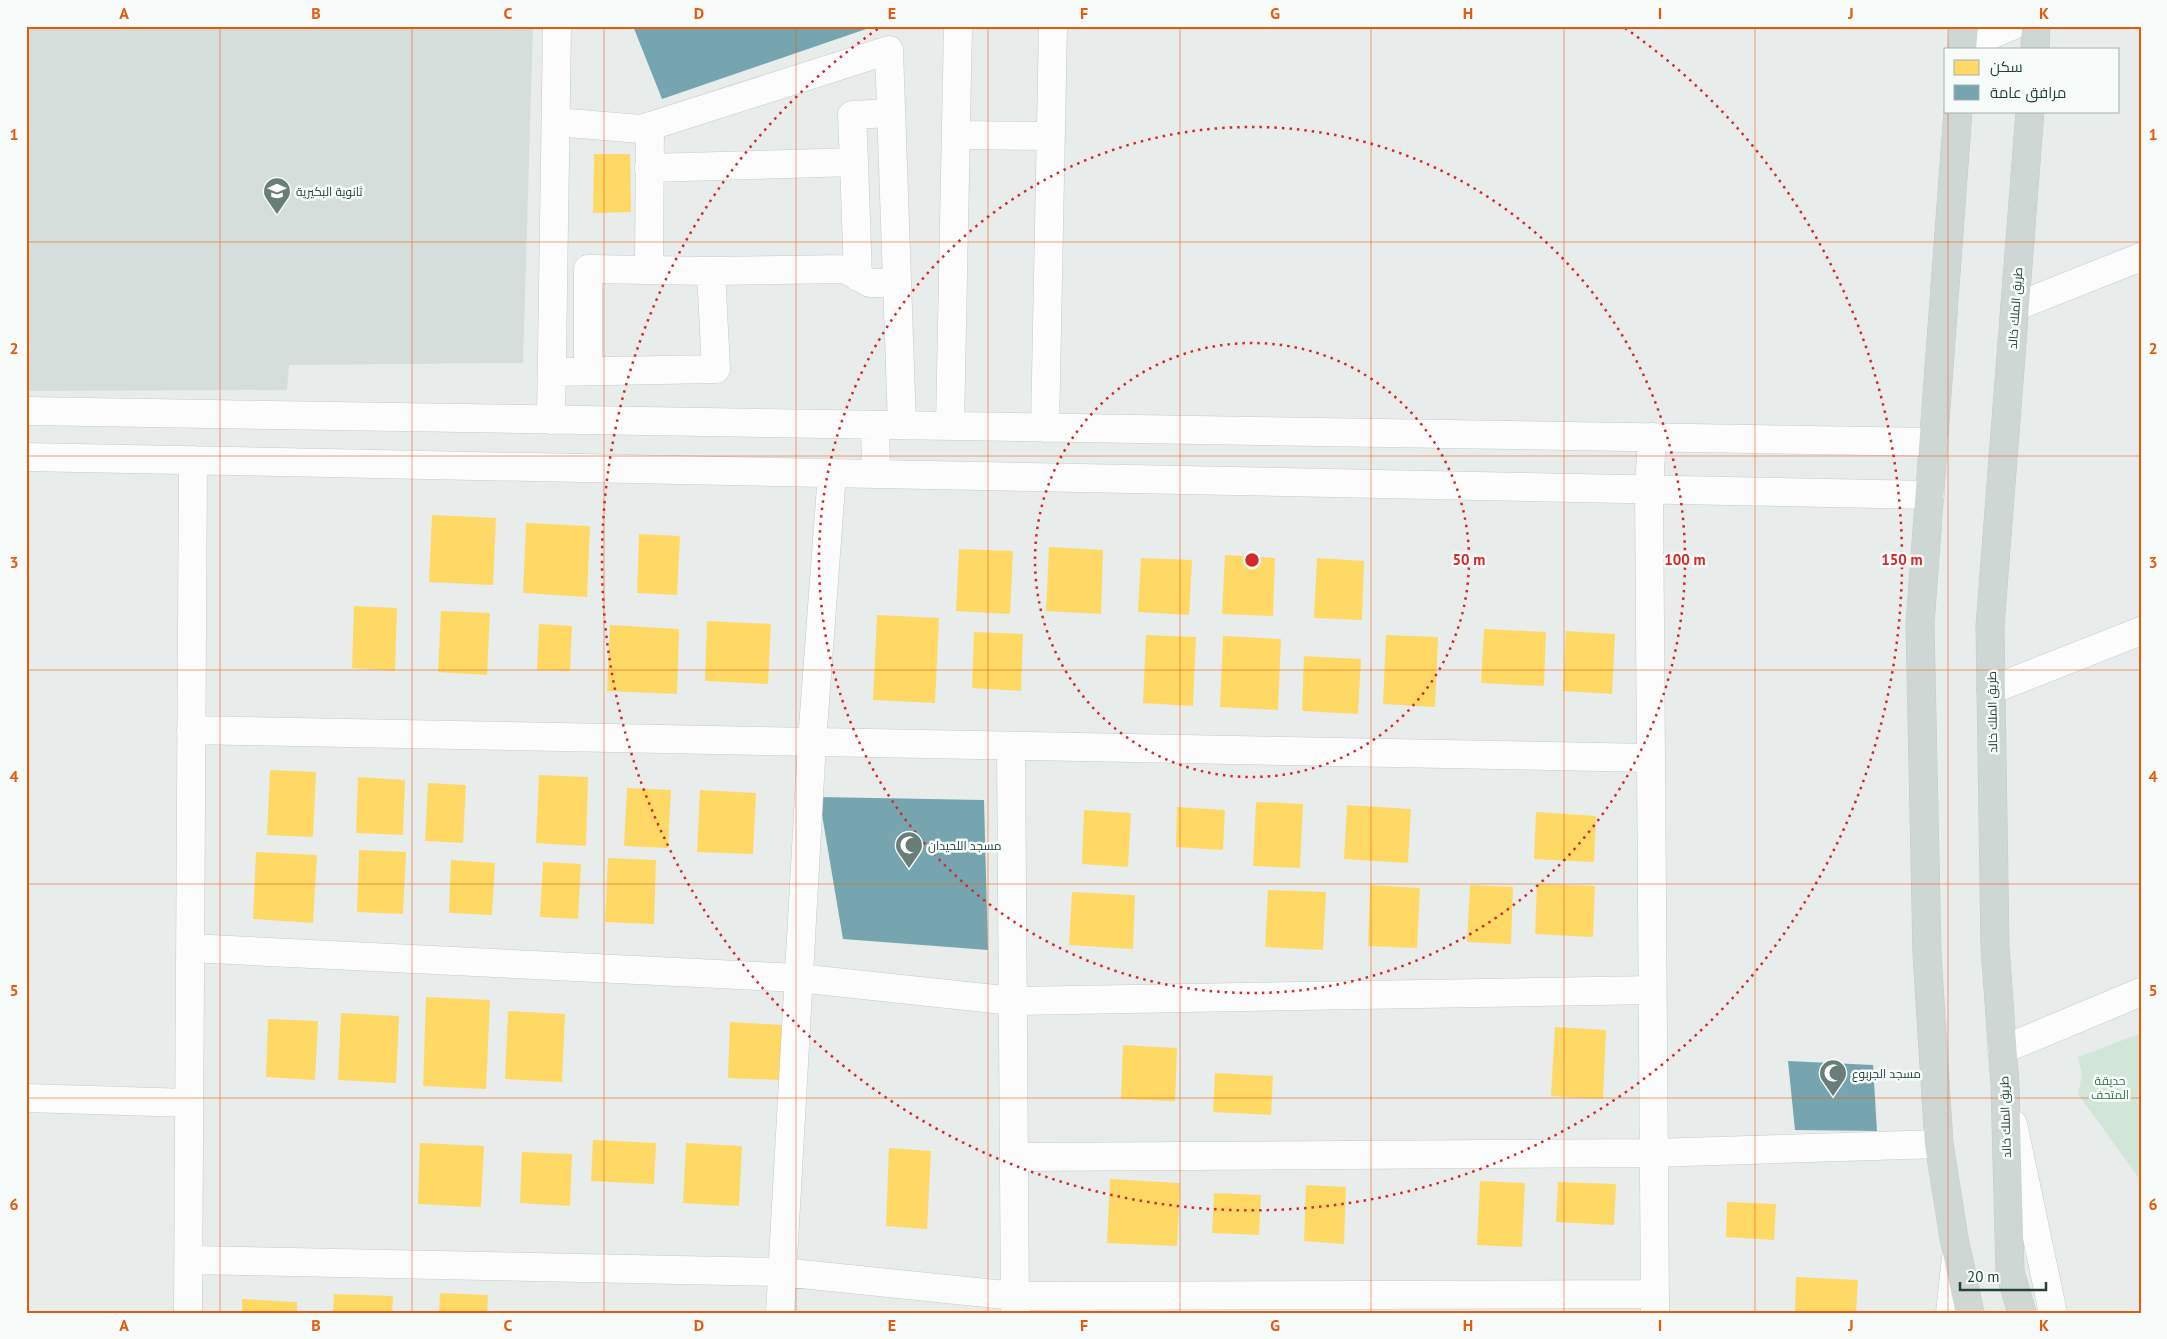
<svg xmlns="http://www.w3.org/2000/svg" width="2167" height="1339" viewBox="0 0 2167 1339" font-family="'PT Sans',Cairo,sans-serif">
	<rect width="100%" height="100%" fill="#e8edeb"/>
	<!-- built -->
	<path fill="#d6dedb" d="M26,26H533L523,363L289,365L287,390L26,391Z"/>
	<!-- green -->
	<path fill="#d1e6d8" d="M2141,1033V1181L2078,1094L2082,1075L2078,1057Z"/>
	<!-- homes -->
	<path fill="#ffd966" d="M594,154H630L631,212L593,213Z
		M432,515L496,518L493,585L429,582Z
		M526,523L590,526L587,597L523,593Z
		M639,534L680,536L677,595L637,593Z
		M1049,547L1103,550L1101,614L1046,611Z
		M959,549L1013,551L1010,614L956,611Z
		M1225,555L1275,558L1273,616L1222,614Z
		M1141,558L1192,560L1189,615L1138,612Z
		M1317,558L1364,561L1362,620L1314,618Z
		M354,606L397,608L395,671L352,668Z
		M441,611L490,613L487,675L438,672Z
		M877,615L939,618L935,703L873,700Z
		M707,621L771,624L768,684L705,681Z
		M539,624L572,626L570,671L537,670Z
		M610,625L679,629L677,694L607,691Z
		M1484,629L1546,632L1544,686L1481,683Z
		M1566,631L1615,634L1612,694L1563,691Z
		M974,632L1023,634L1021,691L972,688Z
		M1146,635L1196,637L1193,706L1143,703Z
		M1386,635L1438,637L1435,707L1383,704Z
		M1223,636L1281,639L1278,710L1220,707Z
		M1304,656L1361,659L1358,714L1302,711Z
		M270,770L316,772L313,837L267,835Z
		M539,775L588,777L586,846L536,843Z
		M358,777L405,780L403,835L356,833Z
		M428,783L466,785L463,843L425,841Z
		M627,788L671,790L668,848L624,846Z
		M700,790L756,793L753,854L697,852Z
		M1256,802L1303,804L1300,868L1253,866Z
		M1347,805L1411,809L1408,863L1344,859Z
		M1177,807L1225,810L1223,850L1176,847Z
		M1084,810L1131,813L1128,867L1082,864Z
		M1536,812L1596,816L1594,862L1534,859Z
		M359,850L406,852L403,914L357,912Z
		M256,852L317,855L313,923L253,919Z
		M608,858L656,860L654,924L605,922Z
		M451,860L495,863L492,915L449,913Z
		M543,862L581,864L578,919L540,917Z
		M1537,884L1595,886L1593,937L1535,934Z
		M1370,885L1420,888L1417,948L1368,946Z
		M1470,885L1513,887L1511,944L1467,942Z
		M1268,890L1326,892L1323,950L1265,947Z
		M1072,892L1135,895L1133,949L1069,945Z
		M426,997L490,1000L486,1089L423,1086Z
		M508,1011L565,1014L562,1082L505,1079Z
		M341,1013L399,1016L396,1083L338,1080Z
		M268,1019L318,1021L315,1080L266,1077Z
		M730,1022L782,1025L780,1080L728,1078Z
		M1555,1027L1606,1030L1603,1099L1551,1096Z
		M1123,1045L1177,1048L1175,1101L1121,1099Z
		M1215,1073L1273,1076L1271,1115L1213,1112Z
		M593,1140L656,1143L654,1184L591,1181Z
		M420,1143L484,1146L481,1207L418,1204Z
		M686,1143L742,1146L739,1206L683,1203Z
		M889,1148L931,1151L927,1229L886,1226Z
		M522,1152L572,1154L570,1206L520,1203Z
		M1110,1179L1180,1183L1177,1246L1107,1243Z
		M1480,1181L1525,1183L1522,1247L1477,1245Z
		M1558,1182L1616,1184L1614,1225L1556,1222Z
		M1306,1185L1346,1187L1344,1244L1304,1241Z
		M1214,1193L1261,1195L1259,1235L1212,1233Z
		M1727,1202L1776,1204L1774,1240L1726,1237Z
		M1796,1277L1858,1280L1856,1313H1795Z
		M440,1293L488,1295L487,1313H439Z
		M334,1294L393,1296L392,1313H333Z
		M242,1299L297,1302V1313H242Z"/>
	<!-- public -->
	<path fill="#76a5af" d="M633,26H872V27L662,99Z
		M819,797L984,800L988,950L843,939Z
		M1788,1061L1873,1065L1877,1131L1795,1130Z"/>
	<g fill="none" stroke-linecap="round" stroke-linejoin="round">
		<!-- minor casing -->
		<g stroke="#c5cac8" stroke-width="29">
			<path id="minor" d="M1963,47L2012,26
				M556,122L641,129L889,50L902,425
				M956,135L1051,136
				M854,162L852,115L891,113
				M649,168L854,162L858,277
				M649,270L650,126
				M2015,307L2141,257
				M588,371V269L711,271
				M552,372L716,369L711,271L845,269L870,283H897
				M26,411L1934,442
				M551,420L557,26
				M875,425L876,474
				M950,426L958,26
				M1045,428L1053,26
				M1652,437L1649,489L1655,1311
				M26,457L1930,495
				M1991,690L2141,631
				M191,730L1651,758
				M1011,746L1015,1313
				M190,948L798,978L1013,1001L1652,990
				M2002,1050L2141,992
				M26,1098L189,1103
				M2013,1124L2053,1313
				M1014,1157L1654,1153L1939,1144
				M189,1260L782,1272L1015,1296L1655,1294
				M188,1313L193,460
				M780,1313L812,742L832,473
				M1950,1313L1956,1258"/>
		</g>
		<!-- major casing -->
		<g stroke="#c3ccc9" stroke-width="29">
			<path id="major" d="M1962,49L1964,26
				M2035,49L2036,26
				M1958,111L1920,624L1927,954L1939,1144L1954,1238L1970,1313
				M2022,1313L2010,1272L2005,1085L1995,947L1990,626L2030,111"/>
		</g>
		<!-- minor -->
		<use href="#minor" stroke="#fcfcfc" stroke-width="28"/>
		<!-- major -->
		<use href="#major" stroke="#cfd7d5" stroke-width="28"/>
	</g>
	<!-- grid -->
	<path fill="none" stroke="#e8590c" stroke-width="1" stroke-opacity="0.55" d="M220,26V1313M412,26V1313M604,26V1313M796,26V1313M988,26V1313M1180,26V1313M1371,26V1313M1564,26V1313M1755,26V1313M1948,26V49M1948,111V1313M26,242H2141M26,456H2141M26,670H2141M26,884H2141M26,1098H2141"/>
	<!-- distance rings -->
	<g fill="none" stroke="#d62828" stroke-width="2.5" stroke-dasharray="2.5 5">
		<circle cx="1252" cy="560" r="217"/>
		<circle cx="1252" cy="560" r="433"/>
		<path d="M1625 28A650 650 0 1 1 879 28"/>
	</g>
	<!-- icons -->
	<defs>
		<g id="school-pin" transform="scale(1.4375)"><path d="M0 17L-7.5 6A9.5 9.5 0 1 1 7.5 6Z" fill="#697e78" stroke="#f7fbf9"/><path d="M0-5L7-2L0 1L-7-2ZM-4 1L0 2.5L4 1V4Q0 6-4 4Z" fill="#fff"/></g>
		<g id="mosque-pin" transform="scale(1.4375)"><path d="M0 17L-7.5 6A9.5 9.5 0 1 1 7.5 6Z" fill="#697e78" stroke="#f7fbf9"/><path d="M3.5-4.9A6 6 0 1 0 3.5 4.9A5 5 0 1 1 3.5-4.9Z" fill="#fff"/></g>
	</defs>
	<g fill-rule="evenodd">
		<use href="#school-pin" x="277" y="191"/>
		<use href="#mosque-pin" x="909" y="845"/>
		<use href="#mosque-pin" x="1833" y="1073"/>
	</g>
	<g text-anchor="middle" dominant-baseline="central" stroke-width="5" stroke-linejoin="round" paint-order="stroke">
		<!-- poi labels -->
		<g font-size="12" fill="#24423a" stroke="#f7fbf9" text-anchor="start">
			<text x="296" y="191">ثانوية البكيرية</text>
			<text x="928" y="845">مسجد اللحيدان</text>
			<text x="1852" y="1073">مسجد الجربوع</text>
		</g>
		<!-- street labels -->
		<g font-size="12" fill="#24423a" stroke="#f7fbf9">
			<text transform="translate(2015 308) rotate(-86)">طريق الملك خالد</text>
			<text transform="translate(1992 712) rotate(-91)">طريق الملك خالد</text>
			<text transform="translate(2005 1117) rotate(-92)">طريق الملك خالد</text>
		</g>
		<!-- park labels -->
		<g font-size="12" fill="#2d7a4b" stroke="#f7fbf9">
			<text x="2110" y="1080">حديقة<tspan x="2110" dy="14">المتحف</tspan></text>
		</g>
	</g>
	<circle cx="1252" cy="560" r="8" fill="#d62828" stroke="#f7fbf9" stroke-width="2.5"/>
	<g font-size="15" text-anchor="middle" font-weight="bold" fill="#d62828" stroke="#f7fbf9" stroke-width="5" stroke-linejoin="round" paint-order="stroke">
		<text x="1469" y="565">50 m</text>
		<text x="1685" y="565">100 m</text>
		<text x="1902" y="565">150 m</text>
	</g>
	<!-- border -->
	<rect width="2167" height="1339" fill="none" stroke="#f7fbf9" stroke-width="55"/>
	<!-- legend -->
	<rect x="1944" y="48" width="175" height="65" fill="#f7fbf9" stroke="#a3b1ad"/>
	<rect x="1954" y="60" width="25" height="15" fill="#ffd966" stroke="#a3b1ad"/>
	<text x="1990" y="72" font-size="15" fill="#24423a">سكن</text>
	<rect x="1954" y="85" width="25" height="15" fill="#76a5af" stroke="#a3b1ad"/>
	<text x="1990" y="98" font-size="15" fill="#24423a">مرافق عامة</text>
	<!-- scale -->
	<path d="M1960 1282v8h86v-8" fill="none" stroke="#24423a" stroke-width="2.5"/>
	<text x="1967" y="1282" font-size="15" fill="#24423a" stroke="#f7fbf9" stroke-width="4" paint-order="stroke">20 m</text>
	<rect x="28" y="28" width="2112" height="1284" fill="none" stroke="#e8590c" stroke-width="2"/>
	<g font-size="16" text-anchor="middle" font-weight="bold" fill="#e8590c">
		<text x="124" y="19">A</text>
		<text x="316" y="19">B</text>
		<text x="508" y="19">C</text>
		<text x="699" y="19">D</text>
		<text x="892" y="19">E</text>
		<text x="1084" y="19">F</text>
		<text x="1275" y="19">G</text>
		<text x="1468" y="19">H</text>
		<text x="1660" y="19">I</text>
		<text x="1851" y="19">J</text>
		<text x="2044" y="19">K</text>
		<text x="14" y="140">1</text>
		<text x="2153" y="140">1</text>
		<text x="14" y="354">2</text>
		<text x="2153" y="354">2</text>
		<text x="14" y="568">3</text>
		<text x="2153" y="568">3</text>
		<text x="14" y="782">4</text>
		<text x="2153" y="782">4</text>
		<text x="14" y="996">5</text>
		<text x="2153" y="996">5</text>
		<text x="14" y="1210">6</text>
		<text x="2153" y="1210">6</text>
		<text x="124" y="1331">A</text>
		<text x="316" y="1331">B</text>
		<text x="508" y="1331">C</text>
		<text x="699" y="1331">D</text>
		<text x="892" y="1331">E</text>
		<text x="1084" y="1331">F</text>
		<text x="1275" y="1331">G</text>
		<text x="1468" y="1331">H</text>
		<text x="1660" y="1331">I</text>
		<text x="1851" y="1331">J</text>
		<text x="2044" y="1331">K</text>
	</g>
</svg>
